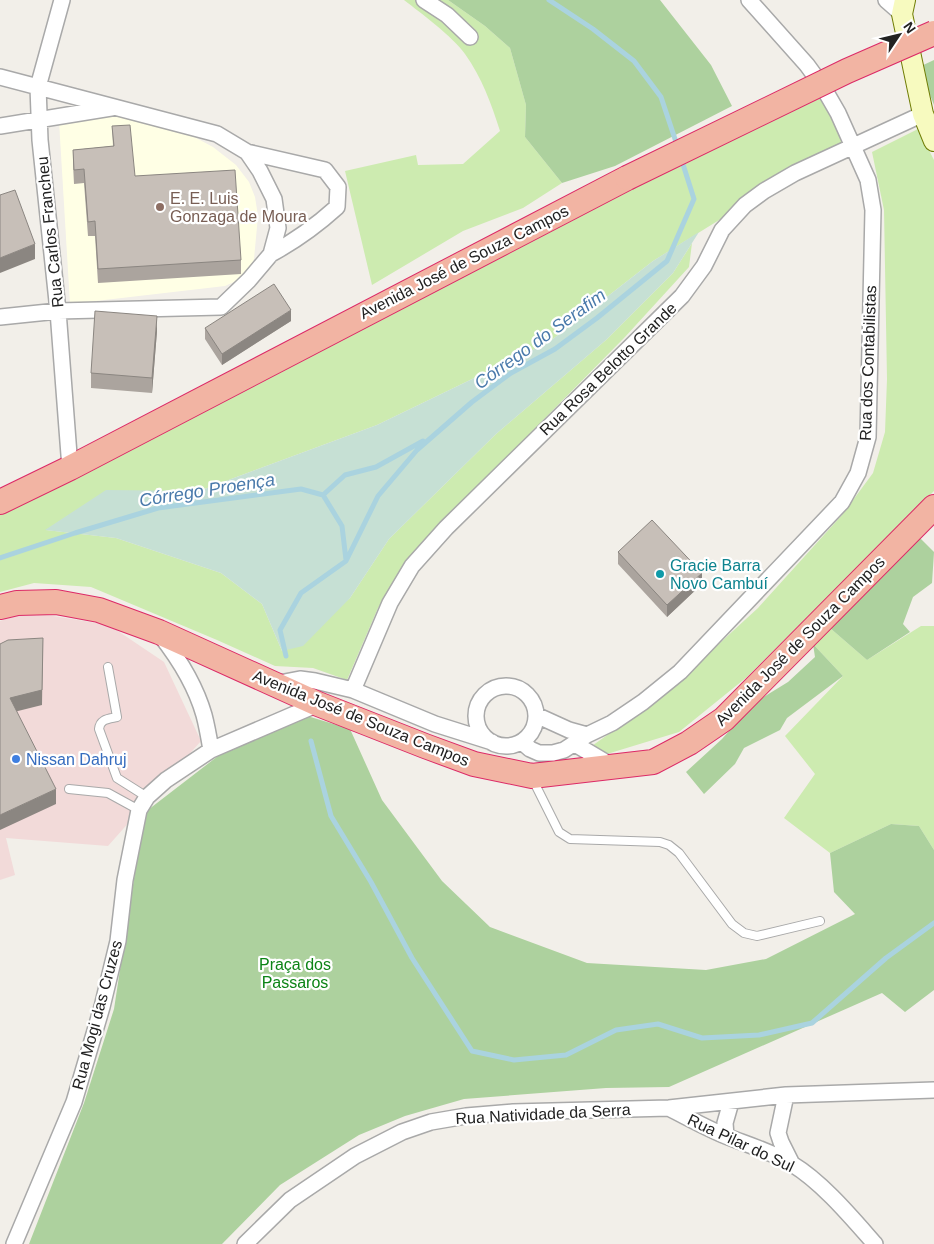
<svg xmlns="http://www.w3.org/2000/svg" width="934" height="1244" viewBox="0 0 934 1244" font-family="Arial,sans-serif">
	<rect width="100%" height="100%" fill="#f2efe9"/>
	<!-- commercial -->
	<path fill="#f2dad9" d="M28,612L109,625L164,662L201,741L108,846L6,838L15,875L0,880V621Z"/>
	<!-- education -->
	<path fill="#ffffe5" d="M117,116L185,132L213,147L236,165L249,182L255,197L258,216L254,259L247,276L225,286L70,304L59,121Z"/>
	<!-- grass -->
	<path fill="#cdebb0" d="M404,0H448L485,26L510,48L526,105L525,137L562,183L523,208L463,231L372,285L345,171L416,155L418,165L463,164L500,131C491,103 482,78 465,54C452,36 422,14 404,0Z
		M823,87L853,145L795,173L653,261L549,342L377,425L199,491H106L46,530L116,538L221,573L262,604L282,651L350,598L389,539L496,434L606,340L673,273L692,243L689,267L625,337L422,543L378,608L347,680L313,668L275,666L217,640L91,587L34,583L0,592V505Z
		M918,129L934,160V491L747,677L679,732L607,754L589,748L661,697L758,608L842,515L873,473L885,432L887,379L884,210L872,152Z
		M921,626H934V850L919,826L891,824L830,853L784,818L815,774L785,736L843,676L813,644L830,628L867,660Z"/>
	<!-- forest -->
	<path fill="#add19e" d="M448,0H660L711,65L732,106L615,166L562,183L525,137L526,105L510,48L485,26Z
		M934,60V105L919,67Z
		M918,536L934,552L932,583L913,597L903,624L910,632L867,660L830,628Z
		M813,644L843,676L787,718L780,730L744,748L735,764L704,794L686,772L722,739L754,703L788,682L815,657Z
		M304,715L350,729L382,800L442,881L490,927L587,963L706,970L766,959L855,914L834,892L830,853L891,824L919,826L934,850V990L905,1012L882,993L669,1087L606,1088L464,1099L405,1116L359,1135L280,1185L222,1244H29L84,1103L114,1009L144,813L218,756Z"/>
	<!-- wetland -->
	<path fill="#c6e0d4" d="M699,232L673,273L606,340L496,434L389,539L350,598L303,646L282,651L262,604L221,573L116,538L45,530L106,490L199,491L377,425L549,342L653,261Z"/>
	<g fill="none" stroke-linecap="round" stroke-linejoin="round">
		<!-- stream -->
		<path stroke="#aad3df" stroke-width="5" d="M549,0L593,29L634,61L661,97L678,148
			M323,495L345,475L376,467L423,441
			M0,558L75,533L158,508L301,489L323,495L342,526L346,560
			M286,656L280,630L301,593L346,561L378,496L417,450L472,402L511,373L555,349L597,318L667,261L694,199L681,158
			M311,741L331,816L371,882L412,958L472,1051L514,1060L566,1055L616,1030L658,1024L702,1038L759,1035L812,1023L886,958L934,923"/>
		<!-- service casing -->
		<g stroke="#a9a9a9" stroke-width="10">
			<path id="service" d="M108,667L117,717C108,719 100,719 99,729L117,778L147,797
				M533,780L559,832L570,839L660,842L669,845L679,853L732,924L744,933L757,936L820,921
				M69,789L108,793L139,810"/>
		</g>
		<!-- minor casing -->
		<g stroke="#a9a9a9" stroke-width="18">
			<path id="minor" d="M62,0L38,87L40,140L58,311L70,468
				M424,0L447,15L470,37
				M886,0L902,14
				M0,77L217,134L247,152L260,171L274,199L278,228L271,254L249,280L221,307L58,311L0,317
				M0,126L111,108
				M247,152L325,170L338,187L337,207C316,226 295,241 271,254
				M161,636C179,659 196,687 204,715C207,726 209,738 211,750
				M274,684L300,679L315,681L353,690L435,724L492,742
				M476 716a30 30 0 1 1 60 0a30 30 0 1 1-60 0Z
				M353,690L390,603L412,566L446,528L682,296L704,266L722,230L745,205L764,191L795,173L923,114
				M536,715L569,730L587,735
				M522,742L530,749L539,753H553L564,750L587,735L612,723L643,702L680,672L842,502L858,473L868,437L873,210L868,180L838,113L823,87L807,65L749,0
				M575,744L612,766
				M786,1095L778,1133L781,1142L792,1164
				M669,1108C688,1118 708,1129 728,1137C749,1145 772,1152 792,1164C822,1182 852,1218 875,1244
				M726,1136L725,1123L731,1102
				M14,1244L74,1102L102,1007L118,941L125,880L139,810L147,797L166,780L211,750L318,704
				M245,1244L290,1200L355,1156L402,1132L431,1122L466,1116L513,1112L669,1108L786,1095L934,1090"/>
		</g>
		<!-- secondary casing -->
		<g stroke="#707d05" stroke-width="22">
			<path id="secondary" d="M905,0L902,14L923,114L934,141"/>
		</g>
		<!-- trunk casing -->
		<g stroke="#dc2a67" stroke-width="26">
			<path id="trunk" d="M0,502L70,468L627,178
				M0,607L17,603L56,602L99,610L159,632L318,704L425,746L474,764L532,776L653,762L689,743L724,719L934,507"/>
		</g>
		<!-- service -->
		<use href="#service" stroke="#fff" stroke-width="8"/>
		<!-- minor -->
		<use href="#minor" stroke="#fff" stroke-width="15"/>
		<!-- secondary -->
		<use href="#secondary" stroke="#f7fabf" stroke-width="20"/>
		<!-- trunk -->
		<use href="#trunk" stroke="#f2b4a3" stroke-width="24"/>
		<!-- trunk-bridge casing -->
		<g stroke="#dc2a67" stroke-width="26" stroke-linecap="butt">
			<path id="trunk-bridge" d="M627,178L847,71L934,33"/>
		</g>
		<!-- trunk-bridge -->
		<use href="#trunk-bridge" stroke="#f2b4a3" stroke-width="24"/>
	</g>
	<!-- wall -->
	<path fill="#aba49e" d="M112,126L135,176L241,260V274L98,283L95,236H88L84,183L74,184L73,164V150L113,146Z
		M291,321L222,365L205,339V328Z
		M157,331L152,393L91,388V373Z
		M618,552L702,584L667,617L618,564Z"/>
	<!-- shaded-wall -->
	<path fill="#8b8681" d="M35,244V259L0,273V258Z
		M291,310V321L222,365V354Z
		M157,316V331L152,393V378Z
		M702,573V584L667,617V605Z
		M43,638L42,705L10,713V698Z
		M56,789V804L0,830V815Z"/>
	<!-- building -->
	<path fill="#c7bfb8" stroke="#8b8681" d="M130,125L135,176L235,170L241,260L98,269L95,221L88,222L84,169L74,170L73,150L114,146L112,126Z
		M15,190L35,244L0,258V195Z
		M274,284L291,310L222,354L205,328Z
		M95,311L157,316L152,378L91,373Z
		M652,520L702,573L667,605L618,552Z
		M43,638L42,690L10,698L56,789L0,815V644L8,640Z"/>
	<!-- markers -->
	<circle fill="#8d6e63" stroke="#fff" stroke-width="2" cx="160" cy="207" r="5"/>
	<circle fill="#0f9aa8" stroke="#fff" stroke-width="2" cx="660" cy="574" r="5"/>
	<circle fill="#3f7fe0" stroke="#fff" stroke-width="2" cx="16" cy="759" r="5"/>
	<g text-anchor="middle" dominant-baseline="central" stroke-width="4.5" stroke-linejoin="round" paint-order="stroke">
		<!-- education labels -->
		<g font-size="16" fill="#785e54" stroke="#fff" text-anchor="start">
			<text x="170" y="198">E. E. Luis<tspan x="170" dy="18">Gonzaga de Moura</tspan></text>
		</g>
		<!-- street labels -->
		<g font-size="16" fill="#222" stroke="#fff">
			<text transform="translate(50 232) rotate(-96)">Rua Carlos Francheu</text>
			<text transform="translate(464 262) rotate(-27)">Avenida José de Souza Campos</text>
			<text transform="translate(868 363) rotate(-88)">Rua dos Contabilistas</text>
			<text transform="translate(608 369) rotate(-44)">Rua Rosa Belotto Grande</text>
			<text transform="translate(800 641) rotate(-45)">Avenida José de Souza Campos</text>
			<text transform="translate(361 718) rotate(22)">Avenida José de Souza Campos</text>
			<text transform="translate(97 1015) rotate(-75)">Rua Mogi das Cruzes</text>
			<text transform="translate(543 1114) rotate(-3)">Rua Natividade da Serra</text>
			<text transform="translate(741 1143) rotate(25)">Rua Pilar do Sul</text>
		</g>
		<!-- culture labels -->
		<g font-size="16" fill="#0d838f" stroke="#fff" text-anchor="start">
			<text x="670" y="565">Gracie Barra<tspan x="670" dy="18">Novo Cambuí</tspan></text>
		</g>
		<!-- shop labels -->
		<g font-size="16" fill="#366cbe" stroke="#fff" text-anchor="start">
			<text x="26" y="759">Nissan Dahruj</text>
		</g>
		<!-- park labels -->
		<g font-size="16" fill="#0c8416" stroke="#fff">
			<text x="295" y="964">Praça dos<tspan x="295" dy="18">Passaros</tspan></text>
		</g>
		<!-- water labels -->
		<g font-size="18" font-style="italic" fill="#4a7aab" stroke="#fff">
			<text transform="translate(540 339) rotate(-36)">Córrego do Serafim</text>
			<text transform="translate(207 490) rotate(-9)">Córrego Proença</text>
		</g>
	</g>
	<!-- north arrow -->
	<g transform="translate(899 35) rotate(55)" stroke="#ffffff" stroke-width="4" paint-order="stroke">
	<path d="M0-4L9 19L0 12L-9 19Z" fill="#222222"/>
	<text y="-8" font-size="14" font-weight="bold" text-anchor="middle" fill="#222222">N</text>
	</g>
</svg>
